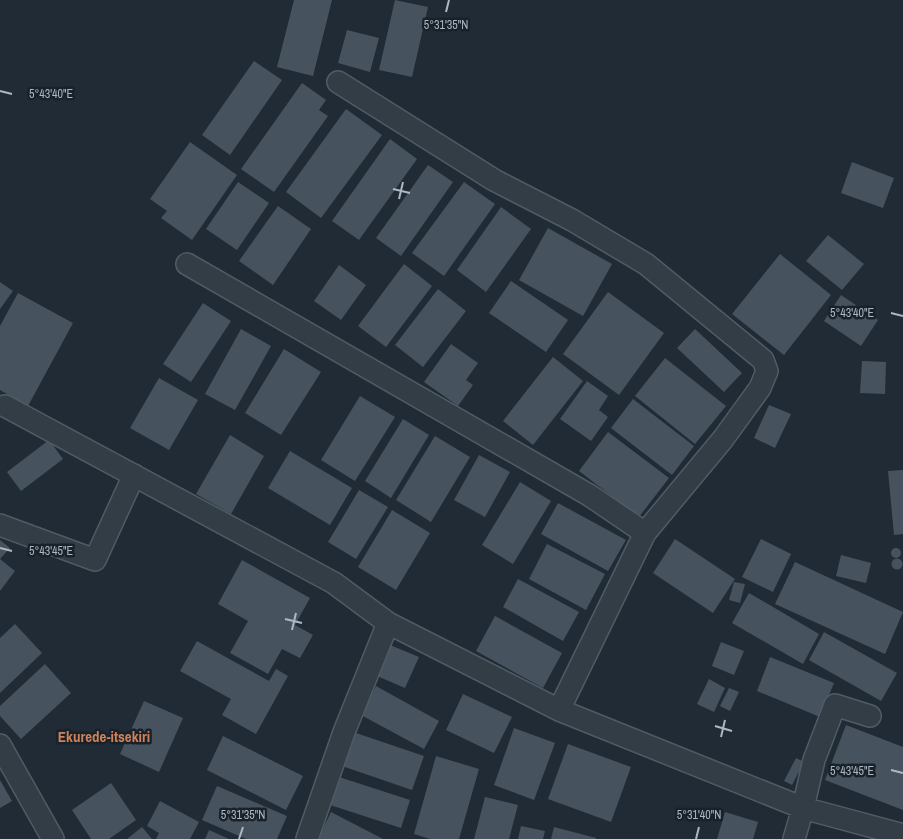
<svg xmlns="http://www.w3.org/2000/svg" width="903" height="839" viewBox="0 0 903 839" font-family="'Archivo Narrow',sans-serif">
	<rect width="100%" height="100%" fill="#202b35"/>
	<!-- building -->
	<path fill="#46535f" d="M294,0H332L313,76L277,67Z
		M395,0L428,7L412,77L379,70Z
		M347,30L379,38L370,72L338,63Z
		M254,61L282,80L230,155L202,135Z
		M302,83L326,100L319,110L328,116L274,192L241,169Z
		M346,109L382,135L321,218L286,192Z
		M390,139L417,159L359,240L332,221Z
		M190,142L237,175L192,240L161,218L167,211L150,199Z
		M852,162L894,178L883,208L841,193Z
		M428,165L453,182L401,256L376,238Z
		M238,182L269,203L237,250L206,229Z
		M464,182L495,204L444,276L412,253Z
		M278,206L311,229L273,285L239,261Z
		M501,207L531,229L486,292L457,270Z
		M548,228L612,264L583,316L519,280Z
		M828,235L864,264L842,290L806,261Z
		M780,254L831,295L784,355L732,314Z
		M404,264L432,286L386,347L358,326Z
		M339,265L366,285L341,320L314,301Z
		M511,281L568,320L546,352L489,313Z
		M0,282L13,291L0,309Z
		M438,289L466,311L423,367L395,345Z
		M608,292L664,333L619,395L563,354Z
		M18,293L73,323L28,406L0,390V326Z
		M841,295L878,320L861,346L824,321Z
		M203,303L231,321L191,382L163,364Z
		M241,329L271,346L235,410L205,394Z
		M695,329L742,373L724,392L677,348Z
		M451,344L478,363L466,380L473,385L458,406L424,382Z
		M284,349L321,372L281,435L245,413Z
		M553,357L583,381L533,445L503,421Z
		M665,358L726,406L695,444L635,396Z
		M862,361L886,362L885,394L860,393Z
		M159,378L198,400L169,450L130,428Z
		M587,381L608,396L599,410L608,417L591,441L560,419Z
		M360,396L395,417L355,481L321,460Z
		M633,399L694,446L672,475L611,428Z
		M769,405L791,414L775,448L754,438Z
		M403,419L429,435L391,498L365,481Z
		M608,432L669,478L639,517L579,471Z
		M230,435L264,456L231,514L196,494Z
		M435,436L470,457L431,522L396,500Z
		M49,440L63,459L21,491L7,472Z
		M290,451L352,488L330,525L268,488Z
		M479,455L510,472L485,517L454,500Z
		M903,470V534L894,535L888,471Z
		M520,482L551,501L513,564L482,545Z
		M359,490L388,507L356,559L328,542Z
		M558,503L626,540L608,571L541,534Z
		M392,510L430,533L396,590L358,567Z
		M675,539L735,579L713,613L653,573Z
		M761,539L791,554L773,592L742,577Z
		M0,540L10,548L0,559L15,571L0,591Z
		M547,544L605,574L586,610L529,579Z
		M891 553a5 5 0 1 1 10 0a5 5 0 1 1-10 0Z
		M841,555L871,563L866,583L836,576Z
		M891.5 564a5.5 5.5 0 1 1 11 0a5.5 5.5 0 1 1-11 0Z
		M242,560L310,598L295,625L313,635L300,658L282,649L268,674L230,653L248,621L218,604Z
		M795,562L903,612L885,654L775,604Z
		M518,579L579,612L563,641L503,607Z
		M734,582L745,584L740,603L729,600Z
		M749,593L819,634L803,664L732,623Z
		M495,616L562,653L543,688L476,651Z
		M15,624L42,653L0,693V638Z
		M824,632L897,673L881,701L809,660Z
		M197,641L269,681L276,669L288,676L256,734L222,715L231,699L180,671Z
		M721,642L744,651L734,675L712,666Z
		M390,645L419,657L405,688L377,676Z
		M770,657L834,683L820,717L757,691Z
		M45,664L71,693L21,739L0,716V706Z
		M709,679L725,688L714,712L697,704Z
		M376,686L439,721L424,749L361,715Z
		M729,688L739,692L730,711L720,706Z
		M463,694L512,717L494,753L446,730Z
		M144,701L183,718L159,772L120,754Z
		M846,725L903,747V810L825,780Z
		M514,728L555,743L534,800L494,785Z
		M353,732L424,756L412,790L342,766Z
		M223,736L303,776L286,810L207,770Z
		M568,744L631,767L611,822L548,799Z
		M436,756L479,769L459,839H430L414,834Z
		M796,758L804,762L792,785L784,781Z
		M339,777L410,800L401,828L330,805Z
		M0,780L12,801L0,808Z
		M111,783L136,820L109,839H91L72,810Z
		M217,786L287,816L277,839H246L202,820Z
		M485,797L518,805L509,839H474Z
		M160,801L199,822L190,839H156L159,833L147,826Z
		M331,812L383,839H318Z
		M725,812L758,822L753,839H717Z
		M521,826L545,831L543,839H518Z
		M142,827L152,839H127Z
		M554,827L596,838V839H551Z
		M209,830L229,839H205Z"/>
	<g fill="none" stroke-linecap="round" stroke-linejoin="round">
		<!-- minor casing -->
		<g stroke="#515b64" stroke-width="24">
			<path id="minor" d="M338,82L494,180L572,220L646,264L763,360L767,371L760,388L723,439L645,533L559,710
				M187,264L589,495L645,533
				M5,406L334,583L388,623L559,710L803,808L903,835
				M0,525L95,560L134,475
				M0,745L53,839
				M307,839L344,732L388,623
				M794,839L803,808L814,760L835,705L870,716"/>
		</g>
		<!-- minor -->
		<use href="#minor" stroke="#333d46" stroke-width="21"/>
	</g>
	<!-- ticks -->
	<path fill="none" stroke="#adb8c3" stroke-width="2" d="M446,12L449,0M0,91L12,94M393,189L410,193M399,199L403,182M891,313L903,316M0,548L12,551M285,619L302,623M292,630L296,613M715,726L732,731M721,737L725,720M891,770L903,773M239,839L243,827M696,839L699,827"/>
	<g text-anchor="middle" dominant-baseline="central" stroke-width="5" stroke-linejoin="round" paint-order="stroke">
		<!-- quarter labels -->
		<g font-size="15" font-weight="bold" fill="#cf835c" stroke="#19222a">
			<text x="104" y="736">Ekurede-itsekiri</text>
		</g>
	</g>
	<g font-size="12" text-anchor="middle" fill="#adb8c3" stroke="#19222a" stroke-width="5" stroke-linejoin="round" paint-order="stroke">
		<text x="446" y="29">5°31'35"N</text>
		<text x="51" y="98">5°43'40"E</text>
		<text x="852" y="317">5°43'40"E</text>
		<text x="51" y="555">5°43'45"E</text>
		<text x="852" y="775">5°43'45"E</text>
		<text x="243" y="819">5°31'35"N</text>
		<text x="699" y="819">5°31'40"N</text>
	</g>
</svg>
